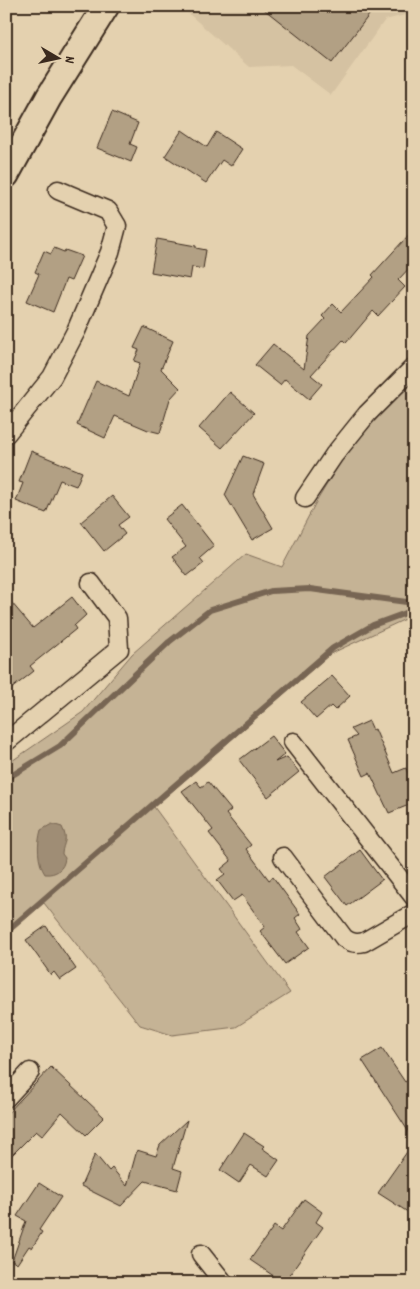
<svg xmlns="http://www.w3.org/2000/svg" width="420" height="1289" viewBox="0 0 420 1289" font-family="Dekko,sans-serif">
	<rect width="100%" height="100%" fill="#e4d1af"/>
	<filter id="ink" filterUnits="userSpaceOnUse"><feTurbulence type="fractalNoise" baseFrequency=".02" numOctaves="2"/><feDisplacementMap in="SourceGraphic" scale="10" xChannelSelector="R" yChannelSelector="G"/><feConvolveMatrix kernelMatrix="1 2 1 2 8 2 1 2 1" color-interpolation-filters="sRGB"/></filter>
	<g filter="url(#ink)">
		<!-- built -->
		<path fill="#d5c2a2" d="M180,6H414V8L409,14L385,20L331,95L291,65L249,67Z"/>
		<!-- green -->
		<path fill="#c5b395" stroke="#806e5a" d="M414,383V482L409,486L414,492V615L330,654L154,807L290,993L236,1027L172,1035L140,1025L44,903L6,936V765L83,712L132,654L246,554L282,567L315,504L344,456L391,402Z"/>
		<!-- water -->
		<path fill="#9f8d74" stroke="#776552" d="M52,824L62,827C69,842 63,841 62,854L65,858C64,869 56,875 45,874C37,862 37,844 41,830Z"/>
		<g fill="none" stroke-linecap="round" stroke-linejoin="round">
			<!-- stream -->
			<path stroke="#776552" stroke-width="6" d="M6,779L60,746L169,642L210,610L271,591L310,589L414,603
				M6,932L333,648L373,625L414,610"/>
		</g>
		<!-- building -->
		<path fill="#b2a084" stroke="#3b2a1e" d="M260,6H376L332,63Z
			M112,112L138,123L130,144L137,147L131,162L97,148Z
			M182,130L207,147L216,132L242,149L231,166L222,160L206,183L165,156Z
			M414,229V263L398,280L405,287L378,316L373,311L346,343L343,340L311,375L322,384L309,399L285,379L280,385L255,365L273,344L304,369L309,336L325,319L322,316L333,304L341,312L374,277L372,275Z
			M157,239L196,246V248L206,250L203,269L192,267L190,279L151,272Z
			M54,248L64,252L65,250L82,256L71,281L66,279L53,312L27,301L39,274L35,272L44,251L51,254Z
			M144,327L173,341L161,369L180,388L170,399L160,433L148,430L115,416L105,438L77,425L96,381L129,396L140,363L134,361L139,350L134,348Z
			M230,392L254,413L222,448L199,428Z
			M31,451L82,472L76,486L60,480L46,513L16,501L23,483L19,482Z
			M243,456L264,464L253,494L273,528L252,540L225,495Z
			M112,496L129,517L118,525L125,534L104,551L81,522Z
			M182,505L214,546L200,558L204,563L187,576L172,557L186,547L164,519Z
			M6,596L33,628L72,597L86,615L74,626L76,629L30,666L34,671L6,693Z
			M332,676L350,696L335,710L331,706L316,719L301,702Z
			M369,721L373,730L375,729L394,773L406,768L414,789V803L389,813L370,773L364,776L348,740L357,736L351,729Z
			M271,736L285,754L275,762L287,757L299,772L268,797L239,760Z
			M196,781L201,787L208,782L231,810L226,814L251,845L246,849L269,880L273,877L300,914L295,918L302,929L298,932L309,947L285,964L260,931L265,927L242,895L233,901L217,880L225,874L221,869L231,861L209,833L213,830L182,791Z
			M360,850L382,880L347,906L325,877Z
			M46,926L76,969L60,980L54,972L51,975L26,940Z
			M382,1048L405,1082L414,1076V1140L362,1060Z
			M51,1067L104,1117L86,1135L62,1112L42,1136L36,1131L6,1161V1115Z
			M187,1120L173,1168L182,1171L177,1190L145,1181L121,1206L81,1186L95,1154L109,1171L112,1168L127,1186L137,1150L156,1156L160,1145Z
			M244,1133L264,1146L262,1148L279,1160L268,1176L251,1165L239,1183L220,1170Z
			M414,1142V1216L378,1193Z
			M39,1183L61,1197L39,1230L42,1232L32,1248L29,1246L17,1264L12,1261L26,1221L17,1216Z
			M304,1199L322,1212L316,1222L323,1227L284,1283L250,1260L274,1226L281,1231Z"/>
		<g fill="none" stroke-linecap="round" stroke-linejoin="round">
			<!-- street casing -->
			<g stroke="#3b2a1e" stroke-width="21">
				<path id="street" d="M6,434L52,377L76,331L110,252L117,226L108,211L58,190
					M305,498L334,455L367,414L414,367
					M6,742L119,649L117,618L91,583
					M293,742L414,897
					M283,857L344,938C351,943 356,944 364,942L414,913
					M6,1098L30,1072
					M201,1254L224,1283"/>
			</g>
			<!-- secondary casing -->
			<g stroke="#3b2a1e" stroke-width="29">
				<path id="secondary" d="M6,175L49,97L106,6"/>
			</g>
			<!-- street -->
			<use href="#street" stroke="#e4d1af" stroke-width="18"/>
			<!-- secondary -->
			<use href="#secondary" stroke="#e4d1af" stroke-width="25"/>
		</g>
	</g>
	<!-- margin -->
	<rect width="420" height="1289" fill="none" stroke="#e4d1af" stroke-width="25"/>
	<rect x="12" y="12" width="395" height="1264" fill="none" stroke="#3b2a1e" stroke-width="2" filter="url(#ink)"/>
	<!-- north arrow -->
	<g transform="translate(58 58) rotate(99)" stroke="#e4d1af" stroke-width="4" paint-order="stroke">
	<path d="M0-4L9 19L0 12L-9 19Z" fill="#3b2a1e"/>
	<text y="-8" font-size="14" font-weight="bold" text-anchor="middle" fill="#3b2a1e">N</text>
	</g>
</svg>
